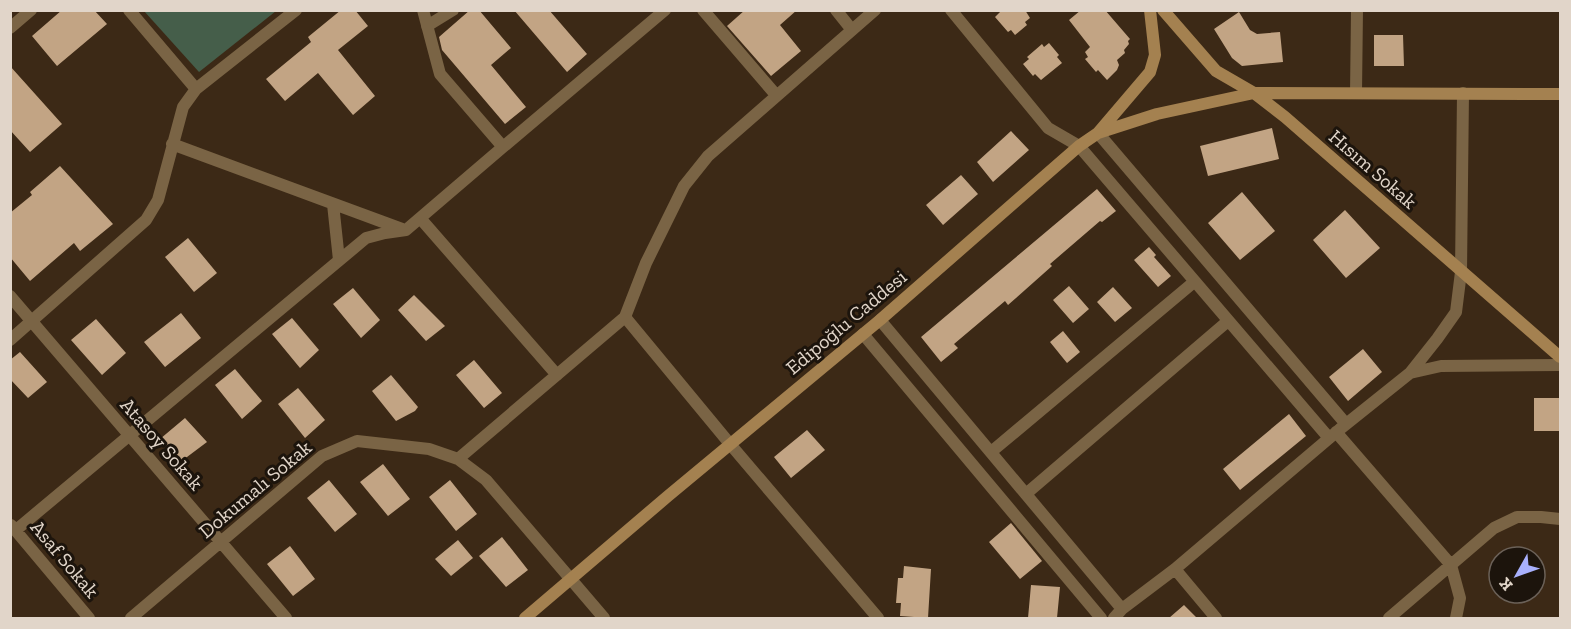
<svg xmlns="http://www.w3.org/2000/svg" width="1571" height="629" viewBox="0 0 1571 629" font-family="'Zilla Slab',serif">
	<rect width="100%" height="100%" fill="#3c2916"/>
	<!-- green -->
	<path fill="#455e4a" d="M144,11H276L199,72Z"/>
	<!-- building -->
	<path fill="#c2a484" d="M62,10H94L107,24L57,66L32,36Z
		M341,10H355L368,26L338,50L375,96L353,115L318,73L285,101L266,79L311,42L308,37Z
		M470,10H479L511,48L491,65L526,107L505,124L442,50L439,37Z
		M514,10H549L587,54L567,72Z
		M745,10H797L780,25L801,51L771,76L727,26Z
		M1002,10H1025L1030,18L1025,22L1027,25L1015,35L1011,30L1008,32L995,17Z
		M1081,10H1105L1130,39L1128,41L1129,44L1124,50L1125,53L1117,60L1119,65L1117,70L1107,80L1098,70L1096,72L1085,59L1088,57L1085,52L1090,47L1069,20Z
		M1239,12L1250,30L1257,34L1280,32L1283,62L1242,66L1232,58L1214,29Z
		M1374,35H1403L1404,66H1374Z
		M1049,43L1059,55L1057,57L1062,63L1041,80L1035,74L1033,76L1023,64L1029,59L1027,57L1042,44L1044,47Z
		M10,66L62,124L30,152L10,130Z
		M1272,128L1279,159L1208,176L1200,146Z
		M1011,131L1029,150L993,182L977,162Z
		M60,166L113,224L80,251L74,243L30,281L10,257V213L32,195L30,192Z
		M961,175L978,194L943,225L926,205Z
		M1097,189L1116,211L1102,222L1100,221L1050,264L1052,266L1008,305L1005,301L954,344L958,348L941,362L921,337Z
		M1242,192L1275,231L1240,260L1208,223Z
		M1345,210L1380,248L1346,278L1313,240Z
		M188,238L217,273L194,292L165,257Z
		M1149,247L1156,255L1154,257L1171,276L1158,287L1134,260Z
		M1069,286L1089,309L1073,323L1053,300Z
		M1113,287L1132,308L1115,322L1097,302Z
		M353,288L380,320L361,338L333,304Z
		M414,295L445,326L426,341L398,310Z
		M181,313L201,338L165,367L144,342Z
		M292,318L319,350L300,368L272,334Z
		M96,319L126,353L102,375L71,340Z
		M1063,331L1080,352L1067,363L1050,342Z
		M1363,349L1382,372L1348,401L1329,377Z
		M20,352L47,382L28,398L10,379V360Z
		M474,360L502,393L484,408L456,375Z
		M235,369L262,401L242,419L215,385Z
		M391,375L418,407L415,411L396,421L372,391Z
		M298,388L325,420L305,438L278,404Z
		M1534,398H1560V431H1534Z
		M1289,414L1306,436L1240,490L1223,469Z
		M185,418L207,442L179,463L160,439Z
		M807,430L825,450L791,478L774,457Z
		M383,464L410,499L388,516L360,482Z
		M329,480L357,514L335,532L307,498Z
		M450,480L477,514L456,531L429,497Z
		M1011,523L1042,561L1020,579L989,542Z
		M502,537L528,570L506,587L479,556Z
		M458,540L473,558L451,576L435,559Z
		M290,546L315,579L293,596L267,564Z
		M904,566L931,569L928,618L900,616L901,603H896L898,578H903Z
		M1031,585L1060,587L1057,618H1028Z
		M1184,605L1197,618H1169Z"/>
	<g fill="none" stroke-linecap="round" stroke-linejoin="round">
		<!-- street -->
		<path stroke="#7a6445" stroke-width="12" d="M129,10L196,89
			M423,10L440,74L503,147L665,10
			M703,10L776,95
			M836,10L852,30
			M951,10L1048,128L1079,146L1329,438
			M427,26L453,10
			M10,28L31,10
			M1356,93L1357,10
			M1098,133L1346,424
			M172,144L402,229
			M333,204L339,260
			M420,218L557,375
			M10,296L286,618
			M625,317L730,444L878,618
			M880,320L1122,609
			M863,334L1101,618
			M10,340L146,220L158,200L183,107L196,89L296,10
			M1410,373L1437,339L1456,312L1461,272L1463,93
			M1336,432L1451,565L1460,598L1456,618
			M991,452L1194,282
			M458,459L625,317L646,263L684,186L708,156L875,10
			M1027,493L1228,321
			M11,525L89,618
			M16,530L366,238L385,233L406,230L503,147
			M1175,569L1216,618
			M131,618L322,456L357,441L429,449L458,459L486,480L604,618
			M1114,618L1122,609L1175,569L1340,429L1410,373L1441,366L1560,365
			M1389,618L1494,528L1517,517H1541L1560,519"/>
		<!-- secondary -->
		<path stroke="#a48150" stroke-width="12" d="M1163,10L1216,71L1254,93L1285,117L1560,357
			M1098,133L1150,72L1155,55L1150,10
			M525,618L668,496L880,320L1079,146L1098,133L1157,114L1254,93L1560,94"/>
	</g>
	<g text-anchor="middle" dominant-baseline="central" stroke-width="6" stroke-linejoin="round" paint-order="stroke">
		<!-- street labels -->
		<g font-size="20" fill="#e1d5c9" stroke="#1c140c">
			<text transform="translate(1373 169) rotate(41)">Hısım Sokak</text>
			<text transform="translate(846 322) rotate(-40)">Edipoğlu Caddesi</text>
			<text transform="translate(162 444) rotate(49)">Atasoy Sokak</text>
			<text transform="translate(255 489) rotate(-40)">Dokumalı Sokak</text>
			<text transform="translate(65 559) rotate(50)">Asaf Sokak</text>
		</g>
	</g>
	<!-- border -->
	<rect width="1571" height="629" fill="none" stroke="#e1d5c9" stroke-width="24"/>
	<!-- north arrow -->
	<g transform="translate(1517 575) rotate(230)"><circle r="28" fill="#1c140c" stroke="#6b6158" stroke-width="1.5"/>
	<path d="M0-4.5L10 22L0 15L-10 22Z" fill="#a8b0fc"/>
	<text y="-9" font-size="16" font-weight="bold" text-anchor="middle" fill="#e1d5c9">K</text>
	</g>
</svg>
